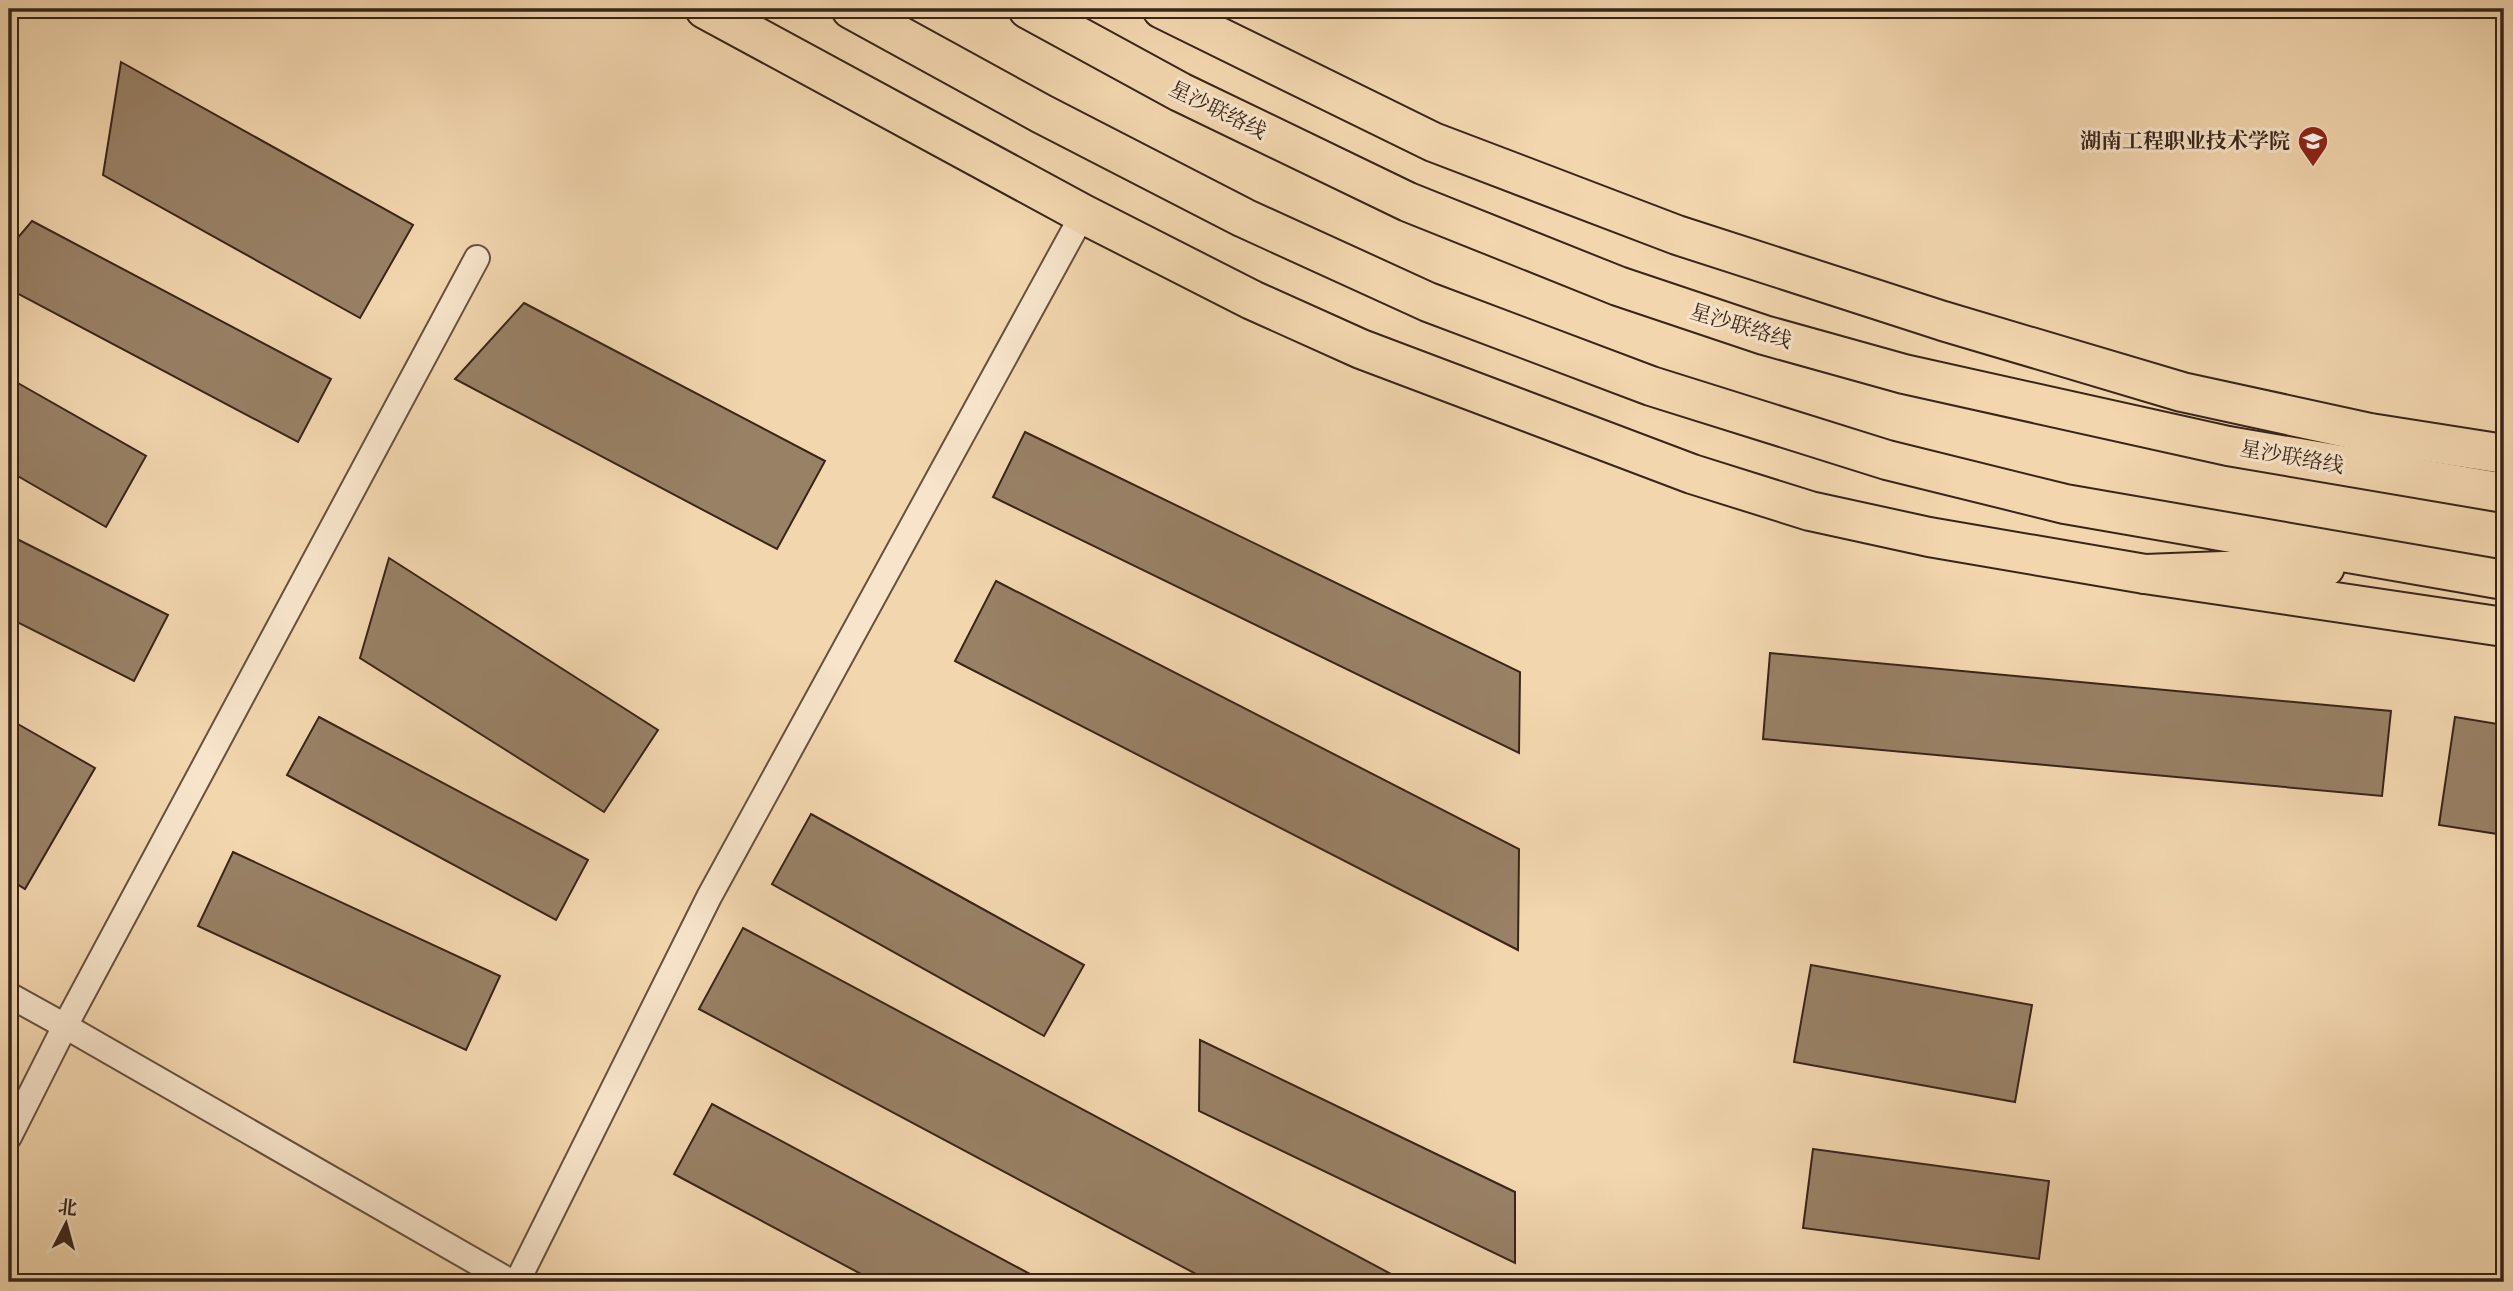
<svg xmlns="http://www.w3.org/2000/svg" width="2513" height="1291" viewBox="0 0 2513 1291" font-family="Alegreya,'Noto Serif SC',serif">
	<rect width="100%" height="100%" fill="#f2d6ae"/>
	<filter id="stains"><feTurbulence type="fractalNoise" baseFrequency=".00286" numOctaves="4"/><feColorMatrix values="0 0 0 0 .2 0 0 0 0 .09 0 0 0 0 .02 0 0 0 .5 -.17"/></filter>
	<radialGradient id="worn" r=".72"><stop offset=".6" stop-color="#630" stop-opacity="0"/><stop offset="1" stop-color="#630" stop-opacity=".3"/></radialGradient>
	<!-- building -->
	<path fill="#998166" stroke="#392419" stroke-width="2" d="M121,62L413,225L360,318L103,175Z
		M32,221L331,379L298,442L9,289V248Z
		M524,303L825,461L777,549L455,379Z
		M9,378L146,456L106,527L9,471Z
		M1025,432L1520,672L1519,753L993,497Z
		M9,535L168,615L134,681L9,618Z
		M389,558L658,730L604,812L360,658Z
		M996,581L1519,849L1518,950L955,661Z
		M1770,653L2391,711L2382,796L1763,739Z
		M319,717L588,860L556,920L287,775Z
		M2455,717L2504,725V835L2439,825Z
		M9,719L95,768L25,889L9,879Z
		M811,814L1084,965L1044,1036L772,884Z
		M233,852L500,976L466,1050L198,926Z
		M743,928L1406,1282H1211L699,1009Z
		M1811,965L2032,1005L2015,1102L1794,1062Z
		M1200,1040L1515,1192V1263L1199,1111Z
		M712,1104L1045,1282H876L674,1174Z
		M1813,1149L2049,1181L2039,1259L1803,1228Z"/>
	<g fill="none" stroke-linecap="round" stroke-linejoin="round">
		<!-- lane casing -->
		<g stroke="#67503e" stroke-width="28">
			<path id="lane" d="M9,995L65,1026L511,1282
				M9,1137L65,1026L477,258
				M517,1282L709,897L1083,214"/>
		</g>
		<!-- primary casing -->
		<g stroke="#392419" stroke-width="42">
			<path id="primary" d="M705,9L1083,214L1252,300L1361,349L1692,474L1810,511L1929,537L2145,574L2504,627
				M1162,9L1433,142L1677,235L1943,321L2182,392L2370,433L2504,454"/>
		</g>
		<!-- highway casing -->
		<g stroke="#392419" stroke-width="42">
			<path id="highway" d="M851,9L1042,114L1244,218L1428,302L1651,386L1887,460L2065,504L2504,580
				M1028,9L1180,92L1408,202L1618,286L1764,335L1904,374L2228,446L2504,493
				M2145,574L2325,567"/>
		</g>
		<!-- lane -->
		<use href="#lane" stroke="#f7e4ca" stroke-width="24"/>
		<!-- primary -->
		<use href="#primary" stroke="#f2d6ae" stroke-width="38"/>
		<!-- highway -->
		<use href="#highway" stroke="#f2d6ae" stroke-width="38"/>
	</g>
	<!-- icons -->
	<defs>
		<g id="university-pin" transform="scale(1.575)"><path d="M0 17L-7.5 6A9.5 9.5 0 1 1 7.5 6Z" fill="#8f2418" stroke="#f7e4ca"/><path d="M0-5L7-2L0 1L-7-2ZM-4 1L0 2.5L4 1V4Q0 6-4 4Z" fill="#fff"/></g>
	</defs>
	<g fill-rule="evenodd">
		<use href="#university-pin" x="2313" y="141"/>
	</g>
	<g text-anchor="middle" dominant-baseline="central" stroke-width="6" stroke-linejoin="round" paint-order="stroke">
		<!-- street labels -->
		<g font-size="21" fill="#392419" stroke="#f7e4ca">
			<text transform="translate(1218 110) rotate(26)">星沙联络线</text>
			<text transform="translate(1741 326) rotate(17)">星沙联络线</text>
			<text transform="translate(2292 457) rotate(10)">星沙联络线</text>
		</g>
		<!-- poi labels -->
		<g font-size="21" font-weight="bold" fill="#392419" stroke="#f7e4ca" text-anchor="end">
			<text x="2290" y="141">湖南工程职业技术学院</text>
		</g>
	</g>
	<!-- margin -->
	<rect width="2513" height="1291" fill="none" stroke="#f2d6ae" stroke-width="35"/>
	<rect x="10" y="10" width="2492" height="1270" fill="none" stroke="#392419" stroke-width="3.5"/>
	<rect x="18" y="18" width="2478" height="1256" fill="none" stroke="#392419" stroke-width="2"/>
	<!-- north arrow -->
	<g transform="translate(66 1224) rotate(6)" stroke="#f7e4ca" stroke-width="5" paint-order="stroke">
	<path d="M0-5L12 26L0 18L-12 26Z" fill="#392419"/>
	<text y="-10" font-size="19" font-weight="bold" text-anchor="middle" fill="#392419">北</text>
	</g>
	<rect width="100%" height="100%" filter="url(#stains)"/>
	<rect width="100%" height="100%" fill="url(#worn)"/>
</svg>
